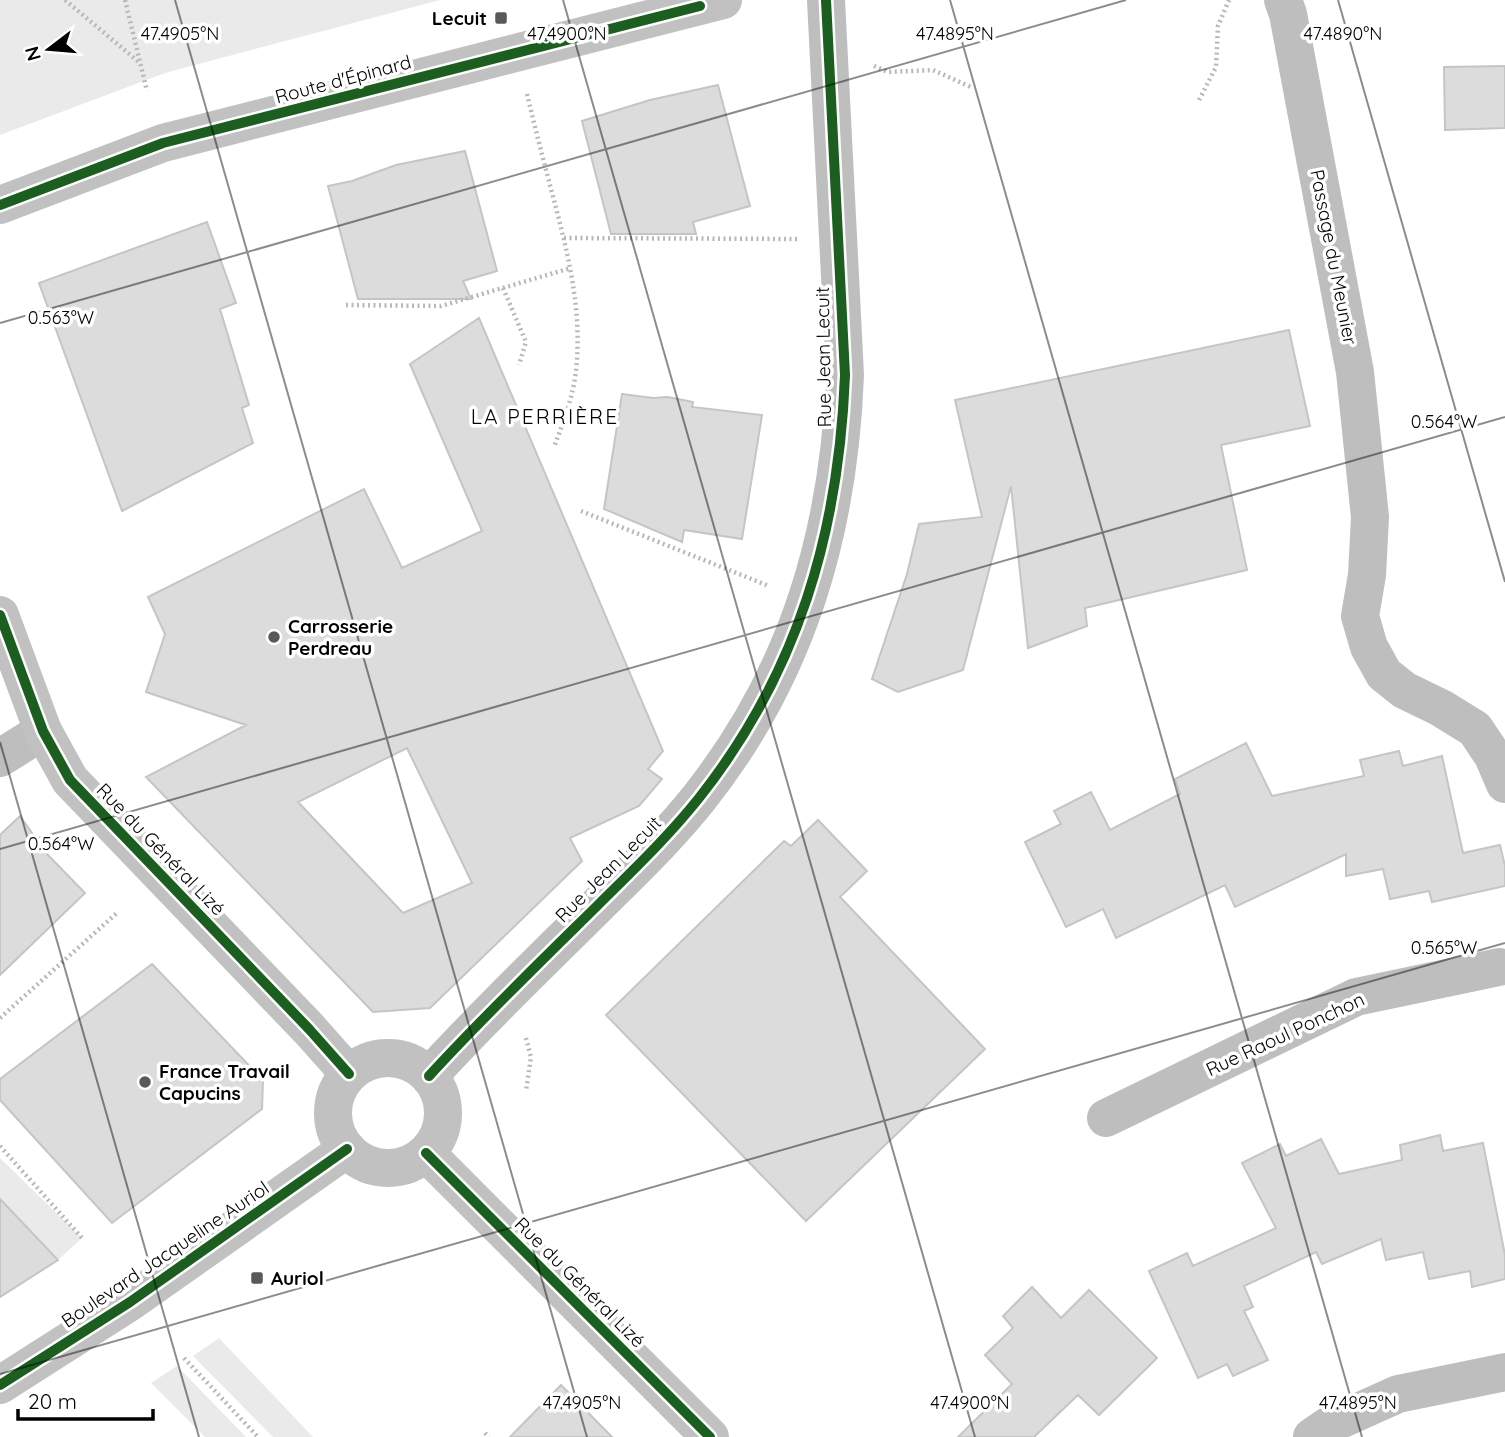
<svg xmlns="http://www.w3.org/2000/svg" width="1505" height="1437" viewBox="0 0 1505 1437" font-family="Quicksand,sans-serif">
	<rect width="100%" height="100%" fill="#fff"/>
	<!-- green -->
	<path fill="#eaeaea" d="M0,0H440L165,73L0,135Z
		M0,1158L82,1238L58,1260L0,1199Z
		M219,1338L313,1437H273L193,1356Z
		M177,1366L246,1437H205L151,1383Z"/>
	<!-- building -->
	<path fill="#dcdcdc" stroke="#c5c5c5" stroke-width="2" fill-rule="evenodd" d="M1505,66V128L1445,130L1444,67Z
		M718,85L750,206L693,222L696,234H611L582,121L650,100Z
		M465,151L497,271L463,281L471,299H358L328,186L352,181L396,165Z
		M207,222L236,303L220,309L249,405L242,408L253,443L122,511L39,283Z
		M479,318L663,751L648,769L662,779L639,806L570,838L582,861L430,1008L373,1012L146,777L246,725L146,692L165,634L148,597L364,489L402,568L482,531L410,364ZM407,748L472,883L403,913L298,802Z
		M1289,330L1310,426L1221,445L1247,570L1085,608L1087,626L1028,648L1011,486L963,670L898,692L872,679L907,574L919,524L982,517L955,400Z
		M622,394L653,398L668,397L693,402L692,407L762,415L742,539L684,530L682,542L604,509Z
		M1246,743L1272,796L1364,776L1360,760L1399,751L1403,766L1442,756L1463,853L1500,845L1505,866V886L1432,902L1429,891L1390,899L1383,869L1346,876V854L1235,907L1225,885L1116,938L1103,909L1066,927L1025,842L1061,824L1054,811L1091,792L1110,830L1180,794L1175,779Z
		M20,816L47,854L85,893L0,975V835Z
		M818,820L867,871L840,897L985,1049L806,1221L606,1015L784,841L791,846Z
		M152,964L263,1080L262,1109L112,1223L0,1100V1079Z
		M1440,1135L1443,1151L1483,1143L1505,1255V1279L1472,1287L1470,1271L1429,1279L1423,1252L1386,1260L1381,1239L1322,1264L1316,1252L1244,1286L1253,1307L1244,1311L1268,1360L1233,1376L1227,1364L1198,1378L1149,1271L1187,1253L1193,1266L1276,1228L1242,1163L1280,1144L1286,1156L1321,1139L1339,1174L1402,1160L1400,1145Z
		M0,1199L58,1260L0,1297Z
		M1032,1287L1061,1318L1089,1290L1157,1358L1099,1415L1078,1395L1034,1437H958L1012,1384L985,1355L1013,1328L1003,1316Z
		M561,1385L612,1437H510Z"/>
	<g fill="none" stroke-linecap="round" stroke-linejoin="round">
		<!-- path -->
		<path stroke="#b8b8b8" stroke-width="4.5" stroke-dasharray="2 3.5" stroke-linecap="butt" d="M65,0L140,63
			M125,0L147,91
			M874,66L888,72L933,70L973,88
			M527,94C536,132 546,170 556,208C570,262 582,314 576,371C573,397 563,423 554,447
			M1199,100L1216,67L1218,26L1229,0
			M564,238L797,239
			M503,288L526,342L519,365
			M346,305L441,306L571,268
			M581,511L769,586
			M0,1018L118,912
			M526,1038L531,1057L526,1091
			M0,1146L82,1238
			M184,1358L258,1437
			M485,1433L489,1437"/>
		<!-- street -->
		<path stroke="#bebebe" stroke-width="38" d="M1283,0L1288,14L1355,372L1370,517L1367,575L1360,616L1369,647L1384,674L1404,690L1441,708L1475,729L1493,756L1505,784
			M0,758L43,731
			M429,1076C483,1017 540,962 597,906C632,871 668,837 699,798C798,673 839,532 845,375L826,0
			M1106,1118L1356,997L1499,967
			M1312,1437L1331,1424L1398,1394L1505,1372"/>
		<!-- secondary -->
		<path stroke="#c1c1c1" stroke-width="38" d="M0,205L163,143L723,0
			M0,615L43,731L70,780L309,1029L349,1074
			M333 1113a55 55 0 1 1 110 0a55 55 0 1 1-110 0Z
			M426,1153L710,1437
			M0,1385L130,1302L347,1149"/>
		<!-- cycleway casing -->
		<g stroke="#fff" stroke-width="15">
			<path id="cycleway" d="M0,205L163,143L700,6
				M0,615L43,731L70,780L309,1029L349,1074
				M429,1076C483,1017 540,962 597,906C632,871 668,837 699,798C798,673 839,532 845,375L826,0
				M426,1153L710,1437
				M0,1385L130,1302L347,1149"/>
		</g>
		<!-- cycleway -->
		<use href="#cycleway" stroke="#1b5e20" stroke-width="10"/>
	</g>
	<!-- ticks -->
	<path fill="none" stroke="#000" stroke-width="2" stroke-opacity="0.45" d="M175,0L587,1437M563,0L975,1437M950,0L1362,1437M1338,0L1505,582M0,323L1126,0M0,742L199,1437M0,849L1505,417M0,1374L1505,943"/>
	<!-- markers -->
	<g fill="#595959" stroke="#fff" stroke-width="2.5">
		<rect x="494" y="11" width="14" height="14" rx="3.5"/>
		<circle cx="274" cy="637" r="7"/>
		<circle cx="145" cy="1082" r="7"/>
		<rect x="250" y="1271" width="14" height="14" rx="3.5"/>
	</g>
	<g text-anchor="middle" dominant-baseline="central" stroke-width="7" stroke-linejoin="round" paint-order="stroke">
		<!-- poi labels -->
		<g font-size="19" font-weight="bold" fill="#000" stroke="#fff" text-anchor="start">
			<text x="487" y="18" text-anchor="end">Lecuit</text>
			<text x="288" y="626">Carrosserie<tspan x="288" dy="22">Perdreau</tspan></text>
			<text x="159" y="1071">France Travail<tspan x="159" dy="22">Capucins</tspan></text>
			<text x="271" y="1278">Auriol</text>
		</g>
		<!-- street labels -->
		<g font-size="19" fill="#000" stroke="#fff">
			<text transform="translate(343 79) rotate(-15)">Route d'Épinard</text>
			<text transform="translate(1334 257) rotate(79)">Passage du Meunier</text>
			<text transform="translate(823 357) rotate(-91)">Rue Jean Lecuit</text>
			<text transform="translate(161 849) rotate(46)">Rue du Général Lizé</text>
			<text transform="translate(608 869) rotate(-45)">Rue Jean Lecuit</text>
			<text transform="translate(1285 1034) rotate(-25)">Rue Raoul Ponchon</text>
			<text transform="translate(165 1254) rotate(-34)">Boulevard Jacqueline Auriol</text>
			<text transform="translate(580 1282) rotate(45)">Rue du Général Lizé</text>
		</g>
		<!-- neighbourhood labels -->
		<g font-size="21" letter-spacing="2" fill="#000" stroke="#fff">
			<text x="545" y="416">LA PERRIÈRE</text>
		</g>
	</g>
	<g font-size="18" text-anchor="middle" fill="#000" stroke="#fff" stroke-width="7" stroke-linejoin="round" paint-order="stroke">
		<text x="180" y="40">47.4905°N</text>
		<text x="567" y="40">47.4900°N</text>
		<text x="955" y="40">47.4895°N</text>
		<text x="1343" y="40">47.4890°N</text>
		<text x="61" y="324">0.563°W</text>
		<text x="1444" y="428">0.564°W</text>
		<text x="61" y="850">0.564°W</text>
		<text x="1444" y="954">0.565°W</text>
		<text x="582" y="1409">47.4905°N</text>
		<text x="970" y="1409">47.4900°N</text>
		<text x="1358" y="1409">47.4895°N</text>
	</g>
	<!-- north arrow -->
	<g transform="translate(49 49) rotate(254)" stroke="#ffffff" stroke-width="5" paint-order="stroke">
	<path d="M0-5L12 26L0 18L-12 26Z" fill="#000000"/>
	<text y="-10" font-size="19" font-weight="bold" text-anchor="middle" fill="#000000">N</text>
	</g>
	<!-- scale -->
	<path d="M18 1409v10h135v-10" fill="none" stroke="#000000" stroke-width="3.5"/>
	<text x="28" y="1409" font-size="21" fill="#000000" stroke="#ffffff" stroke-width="5" paint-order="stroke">20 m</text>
</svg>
